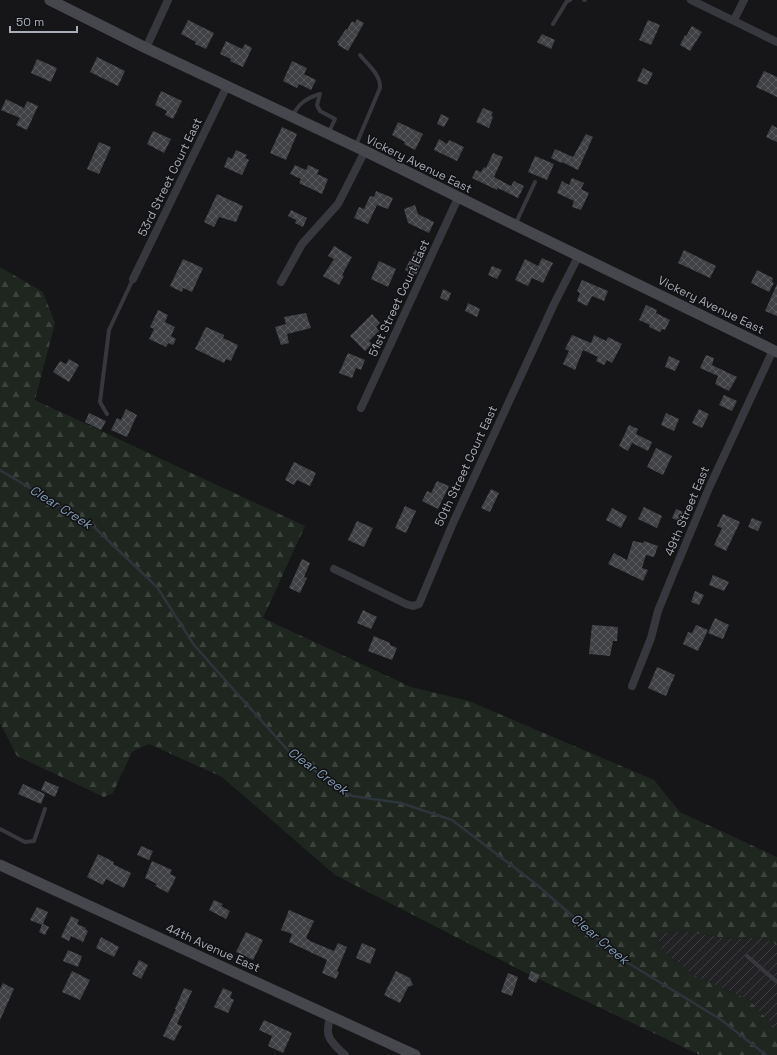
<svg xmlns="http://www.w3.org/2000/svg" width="777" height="1055" viewBox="0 0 777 1055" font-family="'Space Grotesk',sans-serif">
	<defs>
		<pattern id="industrial-furrows" width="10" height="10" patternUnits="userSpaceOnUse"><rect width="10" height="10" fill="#222225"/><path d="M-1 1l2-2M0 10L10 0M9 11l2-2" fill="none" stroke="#3f3f43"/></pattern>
		<pattern id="forest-firs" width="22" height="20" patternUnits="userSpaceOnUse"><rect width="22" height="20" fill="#1e261f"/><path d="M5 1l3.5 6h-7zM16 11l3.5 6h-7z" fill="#3c433d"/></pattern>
		<pattern id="building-cross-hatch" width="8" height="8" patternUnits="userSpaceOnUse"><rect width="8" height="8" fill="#404145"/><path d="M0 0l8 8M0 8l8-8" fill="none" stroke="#595a5e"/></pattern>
	</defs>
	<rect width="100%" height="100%" fill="#161618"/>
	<!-- industrial -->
	<path fill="url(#industrial-furrows)" d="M681,931L732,939L762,937L777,945V1030L749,1000L693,975L658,947L659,934Z"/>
	<!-- forest -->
	<path fill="url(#forest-firs)" d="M0,267L43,292L55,323L35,400L305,526L263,618L411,687L469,701L654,780L680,812L777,857V945L762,937L732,939L681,931L659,934L658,947L693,975L749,1000L777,1030V1055H700L520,970L335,875L222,777L149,744L132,752L113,793L104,797L17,756L0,723Z"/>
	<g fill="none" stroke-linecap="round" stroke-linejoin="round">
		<!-- stream -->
		<path stroke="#2c353c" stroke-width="2.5" d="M0,470L93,526L157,587L194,645L292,755L352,796L401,803L452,820L536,884L620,958L720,1019L766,1055"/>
	</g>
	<!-- building -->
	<path fill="url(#building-cross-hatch)" d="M357,19L364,23L348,51L338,45L339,43L337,42L346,29L347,30L352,21L355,23Z
		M188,20L214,33L206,49L195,44L196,42L181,34Z
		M648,20L660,25L651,45L639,40Z
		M692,26L702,32L690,51L680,45L685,35L686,36Z
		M542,34L555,40L551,49L537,42Z
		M226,41L242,49L245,44L252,48L243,67L230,61L231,59L220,54Z
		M97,57L125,71L118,86L90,72Z
		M37,59L57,68L51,82L31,73Z
		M292,61L307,68L304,74L316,80L311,90L299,84L297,88L283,81Z
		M643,68L653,73L647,85L637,81Z
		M764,71L777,77V97L756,87Z
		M161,91L182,101L173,119L165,115L167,111L155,105Z
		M6,99L24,108L27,101L38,106L27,130L16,125L20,118L1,110Z
		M483,108L493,112L491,116L493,117L489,128L476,122Z
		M441,114L449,118L444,127L437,124Z
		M398,122L423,134L415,150L404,144L405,142L392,135Z
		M772,125L777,128V142L766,137Z
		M282,127L297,134L286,160L270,153Z
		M153,131L171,139L164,153L147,144Z
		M586,134L593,137L578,170L562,162L561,163L551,158L555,149L573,157Z
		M439,139L447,144L449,140L464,147L457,161L434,150Z
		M99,142L111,147L99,174L87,169Z
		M236,150L247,155L245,158L249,160L242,175L224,167L228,157L232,159Z
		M493,153L503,157L494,177L511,186L514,181L524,186L518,198L498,188L497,190L472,178L476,170L481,172L484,167L486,168Z
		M535,156L554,164L547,180L528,172Z
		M295,165L306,170L308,165L319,170L317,174L328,179L322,194L299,183L301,179L290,174Z
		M572,178L584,183L581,189L589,193L581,210L572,207L574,201L557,193L562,181L569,185Z
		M376,191L393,198L388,209L377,205L368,224L354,218L359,207L364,209L370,196L374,197Z
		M217,194L243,206L236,222L219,217L214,227L204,222Z
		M415,205L418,214L434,222L429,233L408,223L404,209Z
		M291,210L307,218L303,227L295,223L296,220L288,216Z
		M334,246L352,257L342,275L344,276L339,285L323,276L334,259L328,256Z
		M415,250L425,255L416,275L405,270Z
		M684,250L716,266L710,278L678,263Z
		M542,258L553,263L543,283L532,278L528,286L515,280L525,259L538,266Z
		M183,259L203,268L192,292L183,288L182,292L170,286Z
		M379,261L396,269L388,287L371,279Z
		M492,266L502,270L497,279L488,275Z
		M757,270L773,278L772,282L774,283L769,292L751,283Z
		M582,280L608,291L604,301L592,296L587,306L577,301L580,293L577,291Z
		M777,284V316L765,311Z
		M443,289L451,293L448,301L440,298Z
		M468,303L480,309L477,317L465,311Z
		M646,305L657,310L656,313L670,320L665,330L662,329L660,332L649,327L650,325L639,320Z
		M158,310L168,315L165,322L175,327L171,336L176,339L173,345L168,343L166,347L149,339L154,329L150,327Z
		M306,313L311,328L287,334L289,343L281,345L275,327L286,324L284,317Z
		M372,314L380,323L376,327L379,331L369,341L372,344L365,351L350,336Z
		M206,327L224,335L223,338L238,345L231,361L226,359L224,363L195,349Z
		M572,335L591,343L594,335L606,341L608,337L622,344L612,363L607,360L604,365L596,361L598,357L583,350L575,370L563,364L569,351L565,349Z
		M348,353L365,360L361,370L356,368L352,378L339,373Z
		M706,355L714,358L712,365L737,377L729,391L715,384L718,376L700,368Z
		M669,356L680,361L675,371L665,367Z
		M69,359L79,365L69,382L53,372L60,361L66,364Z
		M724,395L737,401L732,411L719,405Z
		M126,409L137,415L127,437L111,430L117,418L121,420Z
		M699,409L709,414L702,428L692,423Z
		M89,413L106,421L101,430L85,422Z
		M666,413L679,419L674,431L661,425Z
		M629,425L638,429L636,434L652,442L648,451L632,443L628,451L619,446Z
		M656,448L672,456L663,475L647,467Z
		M294,462L316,473L310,486L297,480L294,485L285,480Z
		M437,481L449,486L438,509L422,501L427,491L431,493Z
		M491,489L499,493L490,512L481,508Z
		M405,506L416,511L406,533L395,528Z
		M644,507L662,516L657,528L638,519Z
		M612,508L627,516L621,528L606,520Z
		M676,509L683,512L679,521L672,518Z
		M723,514L740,522L726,551L714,545L722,528L717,526Z
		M752,518L762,522L758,531L748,527Z
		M357,521L373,528L364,547L348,540Z
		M633,541L643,543L644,541L658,546L654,557L646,555L642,568L648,570L643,581L608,564L614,553L627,560Z
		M302,559L310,563L304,577L307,578L300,593L289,588Z
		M713,575L729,582L724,591L709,585Z
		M695,591L704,595L699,605L691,602Z
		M363,610L377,617L371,629L357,623Z
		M715,618L729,625L723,639L708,633Z
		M592,625L618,627L617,641H613L610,656L589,654Z
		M696,625L708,630L698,651L683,644L688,632L692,633Z
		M374,636L390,643V645L397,648L392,660L368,651Z
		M657,667L675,675L666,696L648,688Z
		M45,781L59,787L55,797L41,790Z
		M23,784L45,794L41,804L18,794Z
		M141,846L153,851L149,860L137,855Z
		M98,854L114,862L113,864L131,873L124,888L106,879L103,885L87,877Z
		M152,861L172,870L170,874L176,877L168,893L155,886L157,884L145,878Z
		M214,900L223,904L221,906L230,911L226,919L209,910Z
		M37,907L48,912L43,924L49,927L45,935L39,932L42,925L30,920Z
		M289,910L314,921L306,938L310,941L334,951L338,943L347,947L337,971L339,972L336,979L322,973L327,960L289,942L292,934L281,930Z
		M71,916L79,920L77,924L86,928L85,929L88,931L83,942L71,936L69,941L61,937Z
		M246,932L263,940L253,960L236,952Z
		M101,937L119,947L114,957L96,948Z
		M362,943L376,949L370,964L356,958Z
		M68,950L82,956L78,967L63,961Z
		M139,960L148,965L141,979L132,974Z
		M72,971L90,980L80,1000L62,992Z
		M396,971L410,978L413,985L408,987L400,1003L384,995Z
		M531,971L540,975L536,983L528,979Z
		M508,973L518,977L512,996L501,992Z
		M3,983L14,989L0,1020V989Z
		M184,988L192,991L177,1024L182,1026L174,1041L163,1036L176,1009H175Z
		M223,988L232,992L230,998L234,1000L228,1013L214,1007Z
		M264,1020L292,1033L283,1053L268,1046L272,1036L259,1030Z"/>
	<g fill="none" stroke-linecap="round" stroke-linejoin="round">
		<!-- lane -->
		<path stroke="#37383d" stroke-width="4" d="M584,0H585
			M553,24L567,1L570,0
			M293,115C299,103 307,98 320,94L317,105L320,111L335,119L328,134
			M356,145L380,88C381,75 368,65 360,55
			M515,225L535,182
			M107,414L100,402L109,330L133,279
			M0,829L25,842L34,841L45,809
			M747,956L777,982"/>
		<!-- street -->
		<path stroke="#37383d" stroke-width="8" d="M691,0L777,42
			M734,20L744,0
			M146,48L168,0
			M133,279L227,86
			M281,282L302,244L338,204L365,151
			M361,408L458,198
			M334,569L406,604L413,606L419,604L453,523L554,304L579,255
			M632,686L651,638L658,611L671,579L709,488L773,350
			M331,1016C323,1036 331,1042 345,1055"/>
		<!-- secondary -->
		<path stroke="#45474d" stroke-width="11" d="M50,0L146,48L365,151L515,225L777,352
			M0,865L415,1055"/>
	</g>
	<g text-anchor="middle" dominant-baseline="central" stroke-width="3" stroke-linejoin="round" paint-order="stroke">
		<!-- street labels -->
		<g font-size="12" fill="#a8adb8" stroke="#111113">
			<text transform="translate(419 164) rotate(26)">Vickery Avenue East</text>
			<text transform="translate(170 177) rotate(-64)">53rd Street Court East</text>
			<text transform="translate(399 298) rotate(-65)">51st Street Court East</text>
			<text transform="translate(711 305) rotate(26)">Vickery Avenue East</text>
			<text transform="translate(466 466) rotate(-65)">50th Street Court East</text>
			<text transform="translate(687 511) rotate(-67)">49th Street East</text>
			<text transform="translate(213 948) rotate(24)">44th Avenue East</text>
		</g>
		<!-- water labels -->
		<g font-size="13" font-style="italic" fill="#7f9bb3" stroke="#111113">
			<text transform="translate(61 507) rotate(32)">Clear Creek</text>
			<text transform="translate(318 771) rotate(36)">Clear Creek</text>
			<text transform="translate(600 939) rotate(40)">Clear Creek</text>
		</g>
	</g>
	<!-- scale -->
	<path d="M10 26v6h67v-6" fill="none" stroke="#a8adb8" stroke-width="2"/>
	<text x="16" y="26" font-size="12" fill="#a8adb8" stroke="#111113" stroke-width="3" paint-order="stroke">50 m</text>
</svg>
